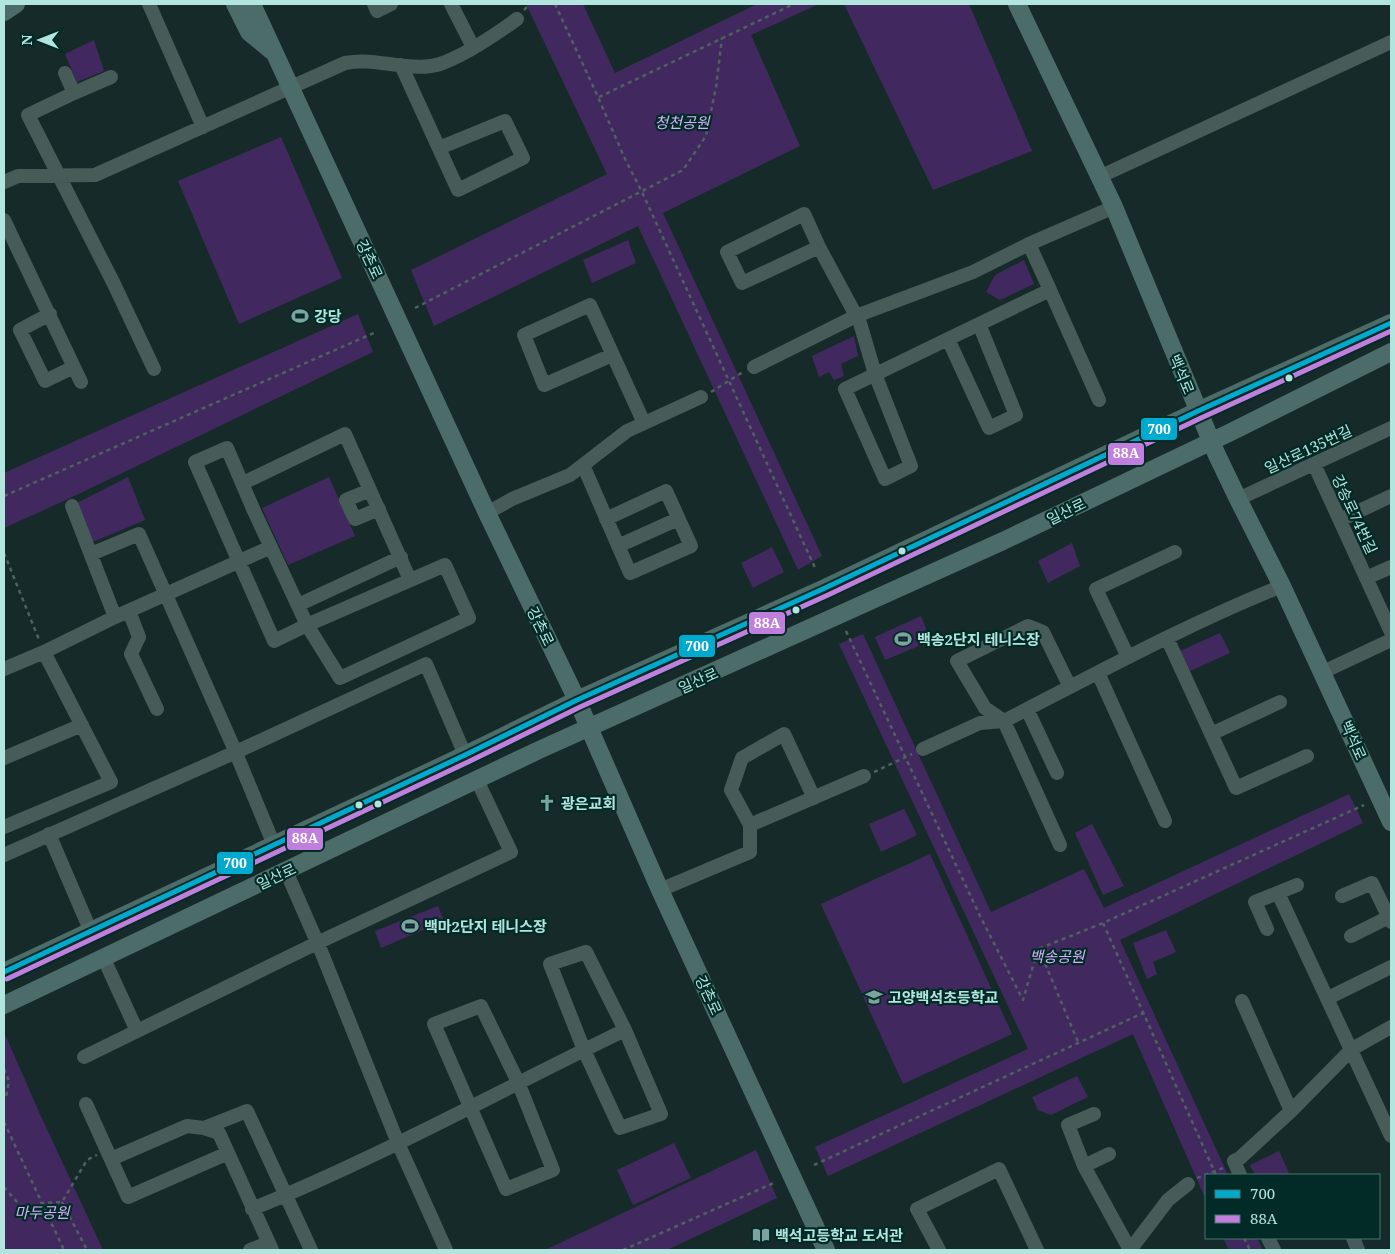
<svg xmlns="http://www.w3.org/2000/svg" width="1395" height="1254" viewBox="0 0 1395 1254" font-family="'Noto Serif','Noto Sans KR',serif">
	<rect width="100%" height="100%" fill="#162b29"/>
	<!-- green -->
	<path fill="#41295f" d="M526,4H583L615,73L757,4H819L751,35L800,146L663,213L822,556L798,570L638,226L434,326L411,270L607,174Z
		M844,4H969L1032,151L933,190Z
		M94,40L104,71L77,82L65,54Z
		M281,137L342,278L239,324L178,181Z
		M628,240L636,263L592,283L583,260Z
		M1024,260L1034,284L1000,300L986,292L995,275Z
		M358,314L373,352L66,500L4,528V473Z
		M854,336L858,356L841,364L844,376L834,380L829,372L819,377L812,356Z
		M128,477L145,520L93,542L77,503Z
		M329,477L355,536L288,565L262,508Z
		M1072,543L1080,566L1048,583L1038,561Z
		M772,547L784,572L753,588L741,563Z
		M921,616L931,641L885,660L875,637Z
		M1220,633L1230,653L1190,671L1180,651Z
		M863,634L991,912L1084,869L1104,908L1349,794L1363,823L1120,940L1228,1175H1206V1200L1133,1034L828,1176L815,1147L1028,1049L839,644Z
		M904,809L917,835L881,852L869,824Z
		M1092,824L1124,886L1103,895L1075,833Z
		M930,854L1012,1034L903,1084L821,904Z
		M438,906L444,921L381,948L375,931Z
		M1166,930L1176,952L1153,962L1157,974L1147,979L1133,943Z
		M4,1032L39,1112L103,1250H4Z
		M1077,1076L1088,1097L1051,1115L1038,1110L1032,1097Z
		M674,1143L691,1178L633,1205L617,1170Z
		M756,1150L777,1198L667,1250H545Z
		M1279,1151L1289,1173L1286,1175H1255L1250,1165Z
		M1223,1238H1257L1263,1250H1229Z"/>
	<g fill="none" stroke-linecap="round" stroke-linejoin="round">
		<!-- path -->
		<path stroke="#4e615f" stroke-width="2.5" stroke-dasharray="4 4" stroke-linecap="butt" d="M555,4L598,97L625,159L642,192L816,570
			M524,10L530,4
			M599,97L794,4
			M415,308L683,170L706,136L716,87L722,38
			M711,392L743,372
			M4,496L376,332
			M4,553L40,642
			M846,631L980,916L1023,1000L1038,949L1103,923
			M874,772L912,754
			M1039,949L1078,1042
			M4,1069L9,1081L6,1097L4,1098
			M4,1122L64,1250
			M814,1165L1143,1013
			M1216,1175L1103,923L1364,805
			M1197,1178L1223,1168
			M4,1187L24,1210L41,1203L62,1202L87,1160L97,1155
			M62,1202L87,1250
			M1244,1238L1250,1250
			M623,1250L776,1182"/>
		<!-- minor -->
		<path stroke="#475c59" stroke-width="14" d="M149,4L203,127
			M374,4L377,11L391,4
			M451,4L473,47
			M401,65L458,190L523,158L505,121L439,148
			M65,73L74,93L111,77
			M74,93L28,115L114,284L154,369
			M1099,177L1391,42
			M4,182L18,176L95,175L345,63C367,59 384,64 406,66C416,67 431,67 440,64C466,55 495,35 517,19
			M804,214L819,247L742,283L727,252Z
			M4,220L81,382
			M819,247L860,323L875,374L911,466L885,479L845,389L948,339
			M1050,290L1029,244L1114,207
			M50,314L20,330L45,381L74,367
			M979,324L1016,415L989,428L948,339L1050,290L1099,400
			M612,355L544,385L524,335L590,305L644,423
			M754,367L856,316L973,272L1029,244
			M227,448L254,511L307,625L274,641L195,462Z
			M1314,464L1391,632
			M583,465L630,573L691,546L666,491L606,519
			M243,483L345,434L410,580
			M370,490L346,500L355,519L379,509
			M1238,499L1391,428
			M72,506L115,617
			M487,513L512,499L570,475L627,431L701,397
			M1340,520L1391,496
			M618,546L678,519
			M91,554L139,534L233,746L274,845
			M445,565L469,618L340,678L307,625Z
			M1366,578L1391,567
			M298,605L401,557
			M129,611L139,637L131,654L157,709
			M1167,638L1236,788L1307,756
			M1128,657L1096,589L1175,552
			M4,669L44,652L115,617L271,547
			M1323,672L1391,640
			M1098,673L1165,821
			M1027,709L1057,773
			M1211,734L1280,702
			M923,749L980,723L1004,721C1096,674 1187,624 1282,586
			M4,758L82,725
			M750,825L731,790L742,758L784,734L814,798
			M4,827L111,782L44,652
			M49,834L91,932
			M1060,845L1004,721L985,708L957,661L1028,626L1043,632L1070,687
			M4,855L236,752L426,664L465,755
			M286,871L321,951L398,1143L446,1250
			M660,890L750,852V825L864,776
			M1278,893L1391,1136
			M1342,896L1372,883L1391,922
			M1267,929L1255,902L1297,885
			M1351,936L1389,917
			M586,952L625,1030L661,1114L620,1128L584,1050L550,964Z
			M104,959L137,1031
			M1328,998L1391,967
			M1242,1001L1291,1111
			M481,1006L518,1082L553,1170L506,1189L434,1024Z
			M84,1057L317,943L511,852L477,780
			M86,1104L128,1197L228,1153
			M1094,1114L1068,1125L1084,1166L1130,1250
			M204,1128L247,1111L311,1250
			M111,1159L187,1126L204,1128L219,1133L272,1250
			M1084,1166L1109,1154
			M1240,1175L1234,1161L1240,1158L1291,1111L1352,1049L1391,1027
			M252,1209C380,1157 501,1090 625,1030
			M1268,1238L1274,1250
			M1353,1238L1358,1250
			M250,1250L268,1243
			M939,1250L917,1209L999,1169L1037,1250
			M1130,1250L1168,1200L1188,1184"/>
		<!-- major -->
		<path stroke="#4c6c69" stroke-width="18" d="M235,4L249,32L272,51
			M252,4L487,513L577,700L660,890L826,1250
			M1017,4L1114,207L1216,453L1238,499L1282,586L1391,822
			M4,12L16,4
			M4,972L465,755L577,700L825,588L1198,411L1391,323
			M4,1005L539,750L1003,541L1231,432L1391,352"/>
		<!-- bus-1 casing -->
		<g stroke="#022a26" stroke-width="9">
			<path id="bus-1" d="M4,972L465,755L577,700L825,588L1198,411L1391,323"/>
		</g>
		<!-- bus-2 casing -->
		<g stroke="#022a26" stroke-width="9">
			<path id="bus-2" d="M7,979L468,762L580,707L828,595L1201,418L1391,331"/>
		</g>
		<!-- bus-1 -->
		<use href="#bus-1" stroke="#00a9ce" stroke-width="5"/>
		<!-- bus-2 -->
		<use href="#bus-2" stroke="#c07fdc" stroke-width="5"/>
	</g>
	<!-- icons -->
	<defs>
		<g id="stadium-bare" transform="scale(1.35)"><path d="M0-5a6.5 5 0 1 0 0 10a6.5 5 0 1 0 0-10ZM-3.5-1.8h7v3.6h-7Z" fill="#7ba49e" stroke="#022a26" stroke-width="2.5" paint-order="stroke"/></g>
		<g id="church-bare" transform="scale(1.35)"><path d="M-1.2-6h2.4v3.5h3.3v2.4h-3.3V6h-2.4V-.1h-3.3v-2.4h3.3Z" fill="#7ba49e" stroke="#022a26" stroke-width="2.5" paint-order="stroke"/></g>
		<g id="school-bare" transform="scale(1.35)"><path d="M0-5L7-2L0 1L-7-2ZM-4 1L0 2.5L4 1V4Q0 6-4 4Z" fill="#7ba49e" stroke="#022a26" stroke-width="2.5" paint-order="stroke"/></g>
		<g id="library-bare" transform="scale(1.35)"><path d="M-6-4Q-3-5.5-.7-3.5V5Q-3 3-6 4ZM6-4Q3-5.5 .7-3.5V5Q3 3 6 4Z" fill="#7ba49e" stroke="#022a26" stroke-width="2.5" paint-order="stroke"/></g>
	</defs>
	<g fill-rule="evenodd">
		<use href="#stadium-bare" x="300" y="316"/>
		<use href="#stadium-bare" x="903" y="639"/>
		<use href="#church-bare" x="547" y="803"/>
		<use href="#stadium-bare" x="410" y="926"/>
		<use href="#school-bare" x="874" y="997"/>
		<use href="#library-bare" x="761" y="1235"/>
	</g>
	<!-- markers -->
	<g fill="#b1e5dd" stroke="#022a26" stroke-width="2">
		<circle cx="1289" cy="378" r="4.5"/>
		<circle cx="902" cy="551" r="4.5"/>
		<circle cx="796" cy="610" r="4.5"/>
		<circle cx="378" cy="804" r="4.5"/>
		<circle cx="359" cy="805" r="4.5"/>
	</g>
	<g text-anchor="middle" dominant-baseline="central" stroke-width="4.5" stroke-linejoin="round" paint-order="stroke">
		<!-- park labels -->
		<g font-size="15" font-style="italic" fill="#d3b3fa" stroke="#022a26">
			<text x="682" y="122">청천공원</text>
			<text x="1057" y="956">백송공원</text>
			<text x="42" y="1212">마두공원</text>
		</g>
		<!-- street labels -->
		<g font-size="15" fill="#b1e5dd" stroke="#022a26">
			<text transform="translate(370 259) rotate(65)">강촌로</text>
			<text transform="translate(1182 374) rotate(67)">백석로</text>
			<text transform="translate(1308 449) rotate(-25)">일산로135번길</text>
			<text transform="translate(1066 511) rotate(-26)">일산로</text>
			<text transform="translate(1355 514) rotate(65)">강송로74번길</text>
			<text transform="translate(541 626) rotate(64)">강촌로</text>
			<text transform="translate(698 680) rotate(-24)">일산로</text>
			<text transform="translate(1354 740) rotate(66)">백석로</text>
			<text transform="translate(276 876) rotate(-25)">일산로</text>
			<text transform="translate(709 995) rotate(65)">강촌로</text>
		</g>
		<!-- poi labels -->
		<g font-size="15" font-weight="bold" fill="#b1e5dd" stroke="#022a26" text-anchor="start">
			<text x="314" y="316">강당</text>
			<text x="917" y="639">백송2단지 테니스장</text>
			<text x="561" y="803">광은교회</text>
			<text x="424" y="926">백마2단지 테니스장</text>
			<text x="888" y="997">고양백석초등학교</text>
			<text x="775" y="1235">백석고등학교 도서관</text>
		</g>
	</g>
	<g stroke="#022a26" stroke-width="2">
		<rect x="1140" y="417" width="38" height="24" rx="5" fill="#00a9ce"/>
		<rect x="1107" y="442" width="38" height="24" rx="5" fill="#c07fdc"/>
		<rect x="748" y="611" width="38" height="24" rx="5" fill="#c07fdc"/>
		<rect x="678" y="634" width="38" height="24" rx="5" fill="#00a9ce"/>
		<rect x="286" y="827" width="38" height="24" rx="5" fill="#c07fdc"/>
		<rect x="216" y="851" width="38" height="24" rx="5" fill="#00a9ce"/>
	</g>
	<g font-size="14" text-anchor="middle" font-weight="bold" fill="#fff">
		<text x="1159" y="434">700</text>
		<text x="1126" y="458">88A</text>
		<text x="767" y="628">88A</text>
		<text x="697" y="651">700</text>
		<text x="305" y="843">88A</text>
		<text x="235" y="868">700</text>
	</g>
	<!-- border -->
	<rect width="1395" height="1254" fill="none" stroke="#b1e5dd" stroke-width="10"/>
	<!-- legend -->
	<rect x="1205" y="1174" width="175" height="65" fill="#022a26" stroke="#48756f"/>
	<rect x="1215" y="1190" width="25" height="8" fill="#00a9ce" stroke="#48756f"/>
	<text x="1250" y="1199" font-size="15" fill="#b1e5dd">700</text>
	<rect x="1215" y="1215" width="25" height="8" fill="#c07fdc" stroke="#48756f"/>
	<text x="1250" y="1224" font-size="15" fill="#b1e5dd">88A</text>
	<!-- north arrow -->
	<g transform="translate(40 40) rotate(270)" stroke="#022a26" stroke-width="4" paint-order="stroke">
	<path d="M0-4L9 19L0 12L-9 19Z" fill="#b1e5dd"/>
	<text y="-8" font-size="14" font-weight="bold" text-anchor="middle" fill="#b1e5dd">N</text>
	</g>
</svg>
